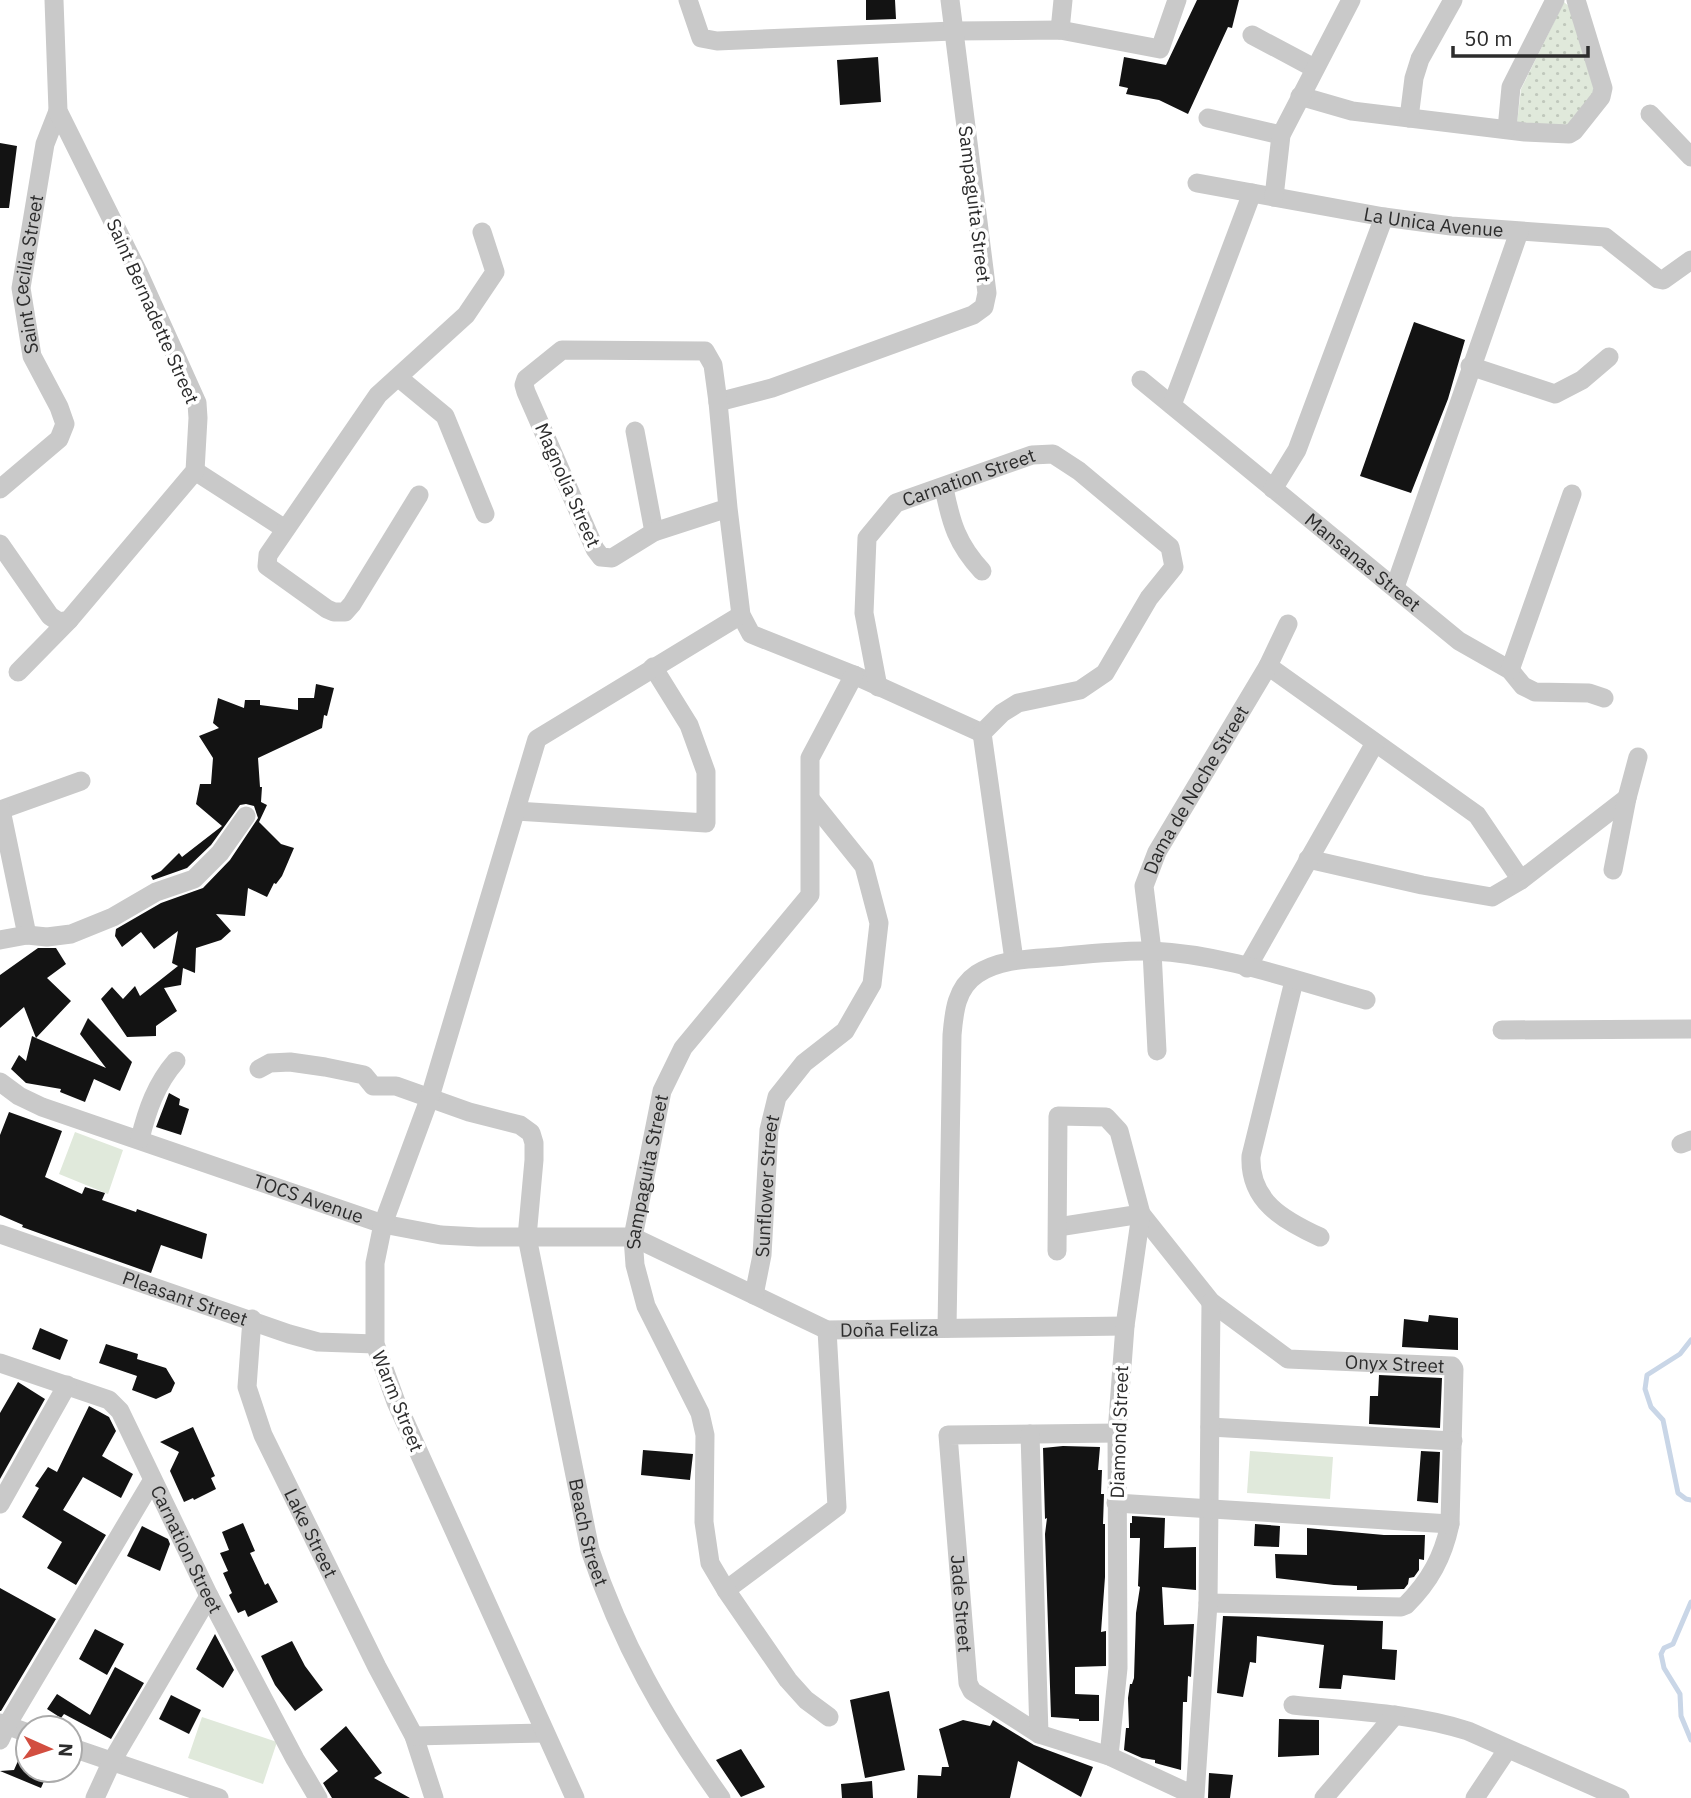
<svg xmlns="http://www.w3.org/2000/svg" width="1691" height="1798" viewBox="0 0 1691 1798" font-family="'IBM Plex Sans',sans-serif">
	<defs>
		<pattern id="park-dots" width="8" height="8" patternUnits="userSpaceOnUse" patternTransform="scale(1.75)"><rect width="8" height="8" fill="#e0e9db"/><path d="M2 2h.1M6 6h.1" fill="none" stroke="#c0c8bc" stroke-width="1.8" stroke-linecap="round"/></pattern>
	</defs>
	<rect width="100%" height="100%" fill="#fff"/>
	<!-- grass -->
	<path fill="#e0e9db" d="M75,1132L123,1150L108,1194L59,1174Z
		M1250,1451L1333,1457L1330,1499L1247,1493Z
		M202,1717L277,1742L263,1784L188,1758Z"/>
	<!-- park -->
	<path fill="url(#park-dots)" d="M1564,2L1572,9L1595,93L1567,130L1517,123L1521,89Z"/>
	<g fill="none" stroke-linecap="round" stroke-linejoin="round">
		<!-- stream -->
		<path stroke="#c9d6e7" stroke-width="5" d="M1691,1340L1680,1354L1647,1375L1645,1389L1651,1407L1663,1420L1678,1493L1686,1499L1691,1500
			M1691,1602L1673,1644L1664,1648L1661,1654L1664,1668L1680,1694L1681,1716L1691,1740"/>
	</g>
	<!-- building -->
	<path fill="#131313" d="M866,0H895L896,19L866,20Z
		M1197,0H1239L1232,28L1228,27L1188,114L1159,100L1126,94L1128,88L1119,86L1124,57L1166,65Z
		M878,57L881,102L840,105L837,60Z
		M0,143L17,146L9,208H0Z
		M1414,322L1465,340L1448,399L1411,493L1360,476Z
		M316,684L334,688L327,716L324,715L322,728L258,758L260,787H262L261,802L267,805L259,822L281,844L294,848L282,876L276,884L274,883L267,897L248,888L245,916L216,914L231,931L221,940L196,948L195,973L183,968L181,985L164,988L177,1011L156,1026V1036L127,1037L101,999L112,987L123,999L135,986L140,996L178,966L172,963L178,931L154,949L141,932L122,947L115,936L116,929L161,903L203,888L230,860L258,818L254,806L246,804L240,805L211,845L187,868L153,880L151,876L161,871L179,853L182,857L222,826L196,804L200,784H211L213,758L199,736L219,728L213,723L218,698L244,708L245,700H260V705L298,710V698H314Z
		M38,948H56L66,964L47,978L71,1001L36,1038L106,1068L80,1034L88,1018L132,1062L120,1091L94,1079L85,1102L60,1092L61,1089L26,1083L11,1069L19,1055L26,1061L32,1036L36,1038L24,1007L0,1028V975Z
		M169,1093L180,1099L179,1105L189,1109L181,1135L156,1127Z
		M9,1112L62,1131L45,1177L82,1194L85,1187L105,1193L102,1200L136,1212L137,1209L207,1234L202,1259L161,1245L151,1273L58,1240L22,1227L23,1225L0,1215V1135Z
		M1429,1315L1458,1318V1350L1402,1347L1404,1319L1428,1322Z
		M40,1328L68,1340L60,1360L32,1349Z
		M106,1344L138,1354L137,1359L166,1368L175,1383L171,1392L156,1399L132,1390L137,1376L99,1363Z
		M1379,1375L1442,1378L1440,1428L1369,1424L1370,1396H1378Z
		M18,1382L45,1399L0,1479V1413Z
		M89,1406L109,1417L116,1431L102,1456L133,1474L121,1498L83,1477L63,1510L106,1535L76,1585L47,1568L62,1542L22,1517L39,1488L35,1486L48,1467L57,1472Z
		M193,1427L215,1476L211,1478L216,1489L194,1500L193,1498L184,1502L170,1471L179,1452L160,1442Z
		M1063,1446L1100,1447L1098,1470H1102L1101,1494H1104L1103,1524H1105V1577L1101,1632L1106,1631V1666L1075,1667V1694L1099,1695V1721H1079V1719L1051,1717L1045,1534L1047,1518L1045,1519L1043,1448Z
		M643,1450L693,1454L690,1480L641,1475Z
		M1421,1451L1440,1452L1438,1503L1417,1501Z
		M1132,1516L1165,1518L1164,1548L1196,1547V1590L1162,1587L1164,1625L1194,1624L1191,1677L1188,1676L1187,1702H1183L1181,1770L1155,1763V1760L1142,1758L1124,1750L1126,1728H1129L1128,1698L1130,1684H1132L1134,1678L1136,1613L1140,1587L1138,1586L1140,1538H1130V1523H1132Z
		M243,1523L255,1551L250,1553L265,1585L268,1583L278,1602L248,1617L245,1610L238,1613L229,1595L232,1593L223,1573L228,1571L220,1553L229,1550L222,1532Z
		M1255,1524L1280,1526L1279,1547L1254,1546Z
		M142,1526L168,1539L170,1544L160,1571L127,1556Z
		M1307,1528L1384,1535H1425L1424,1560L1419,1559V1570L1414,1577L1409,1578L1408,1584L1404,1589L1357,1590V1586L1334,1585L1276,1578L1275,1554L1307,1555Z
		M0,1588L56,1619L1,1711H0Z
		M1223,1616L1383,1621L1382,1649L1397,1650L1395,1680L1343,1675L1341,1689L1319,1688L1324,1645L1257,1636L1256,1663L1250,1662L1243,1697L1217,1693Z
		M95,1629L124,1644L107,1675L79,1659Z
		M215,1634L234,1670L223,1688L196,1669Z
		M292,1641L305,1666L323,1690L295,1711L275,1685L261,1656Z
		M115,1667L144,1683L111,1739L64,1714L61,1718L47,1709L57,1694L90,1715Z
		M889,1691L905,1770L865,1778L850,1700Z
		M171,1695L201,1710L189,1734L159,1719Z
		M1279,1719L1319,1720V1755L1278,1757Z
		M963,1720L990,1726L993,1720L1034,1745L1093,1767L1081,1797L1018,1761L1010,1798H917L918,1775L941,1776L942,1767H949L939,1729Z
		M346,1726L382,1773L374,1778L410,1798H332L323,1783L338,1771L320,1749Z
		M25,1745H28V1770H49L41,1788L0,1771L14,1770Z
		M741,1749L765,1787L741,1797L716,1760Z
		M1209,1773L1233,1775L1230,1798H1208Z
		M872,1781L873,1798H842L841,1784Z"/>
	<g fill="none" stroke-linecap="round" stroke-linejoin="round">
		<!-- minor -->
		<g stroke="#c9c9c9" stroke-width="19">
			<path d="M688,0L701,38L717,41L953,31L1060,30L1160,49L1177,0"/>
			<path d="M1060,30L1063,0"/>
			<path d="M1252,35L1314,68"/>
			<path d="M1300,96L1352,111L1525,132L1569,134L1574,131L1601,97L1603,88L1576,0"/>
			<path d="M1650,114L1691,157"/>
			<path d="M1208,118L1281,135"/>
			<path d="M1409,118L1414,78L1420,59L1453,0"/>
			<path d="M1507,129L1511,87L1555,0"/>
			<path id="s1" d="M1197,183L1384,217L1451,226L1605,237L1658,279L1663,280L1691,260"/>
			<path d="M1274,197L1281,135L1351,0"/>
			<path d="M1470,366L1555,394L1582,380L1609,357"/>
			<path d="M399,378L445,416L485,514"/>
			<path id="s2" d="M1141,380L1459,641L1510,670L1523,686L1535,692L1589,693L1604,698"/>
			<path d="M718,402L772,388L973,315L984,307L987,293L950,0"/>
			<path d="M1172,405L1252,193"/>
			<path d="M635,431L654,532"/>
			<path d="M195,471L285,529"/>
			<path d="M944,488C951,523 957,544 982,571"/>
			<path id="s3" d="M0,489L59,439L65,424L59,407L32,356L21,288L45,144L58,111"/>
			<path d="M1273,489L1297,450L1384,217"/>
			<path d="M419,495L352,604L345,612H334L327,609L267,566L268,555L378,395L466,315L495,272L482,232"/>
			<path d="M728,508L654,532L612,558L601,557L595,549L526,392L524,385L526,379L562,350L705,351L713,365L718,402L728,508L741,615L751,634L854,675L982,733"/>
			<path d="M0,544L50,616L59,622L69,620L195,471L198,418L197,403L138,272L58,111L54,0"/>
			<path d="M1395,587L1519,232"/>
			<path d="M1268,666L1477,815L1521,880"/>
			<path d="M1510,670L1572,494"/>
			<path d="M18,672L69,620"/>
			<path id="s4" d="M878,687L864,613L867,538L896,503L1032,455L1053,454L1079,471L1170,547L1174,567L1149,598L1105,673L1080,690L1018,703L1002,713L982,733"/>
			<path d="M982,733L1014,960"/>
			<path d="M0,810L81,781"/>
			<path d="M1,810L27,935"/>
			<path d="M516,811L706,823V772L689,725L653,667"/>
			<path d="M1308,859L1422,885L1492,897L1521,880L1627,798"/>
			<path d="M1613,870L1627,798L1638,757"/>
			<path d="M0,940L27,935L47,937L71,934L113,917L156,892L194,879L220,853L246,816"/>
			<path d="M1247,968L1375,743"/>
			<path d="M1294,981L1251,1156C1249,1201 1283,1220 1320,1237"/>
			<path d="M1502,1030L1691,1029"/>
			<path id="s5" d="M1157,1051L1152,951L1144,886L1157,852L1268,666L1288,624"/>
			<path id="s6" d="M259,1069L270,1063L290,1062L325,1067L364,1075L373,1086H396L469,1112L520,1125L531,1133L534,1143V1160L527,1237L590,1550C621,1643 664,1718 721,1798"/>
			<path id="s7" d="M0,1082L19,1096L42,1107L383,1224L441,1235L478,1237H633L827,1330L1125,1326"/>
			<path d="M140,1139C147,1110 156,1084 176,1061"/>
			<path d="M1681,1144L1691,1140"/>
			<path id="s8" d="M1058,1227L1141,1214L1211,1302L1288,1359L1452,1366L1454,1369L1450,1524C1443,1557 1430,1581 1406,1605L1401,1607L1208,1603"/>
			<path id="s9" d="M0,1234L289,1334L318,1342L375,1344"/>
			<path d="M1057,1251L1058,1116L1106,1117L1119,1131L1141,1214L1125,1326L1117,1433L1118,1668L1109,1756"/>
			<path id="s10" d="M754,1295L762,1255L769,1130L777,1097L804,1063L845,1031L872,984L879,923L864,866L811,800"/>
			<path id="s11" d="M252,1319L247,1387L263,1435L377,1667L414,1736L434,1798"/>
			<path d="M947,1328L952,1035C954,1012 956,988 977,974C1000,959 1029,959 1055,957C1087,954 1119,950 1152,951C1223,954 1297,981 1366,1000"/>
			<path id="s12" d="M0,1363L109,1400L120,1411L209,1596L295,1759L318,1798"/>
			<path d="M1210,1427L1453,1441"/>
			<path id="s13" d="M1117,1433L948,1435L968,1683L972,1691L1039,1734L1109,1756L1195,1796L1208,1603L1211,1302"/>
			<path d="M1030,1434L1039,1734"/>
			<path d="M1116,1503L1450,1524"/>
			<path d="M0,1504L67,1385"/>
			<path d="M726,1590L837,1507L827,1330"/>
			<path d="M1293,1705C1352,1711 1411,1713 1468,1731L1620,1798"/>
			<path id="s14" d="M829,1717L806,1700L788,1680L726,1590L710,1563L704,1522L705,1435L700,1413L646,1306L635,1265L633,1237L662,1091L683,1048L810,895V758L854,675"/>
			<path d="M0,1723L28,1733"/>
			<path d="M414,1736L545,1733"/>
			<path d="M0,1740L7,1725L152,1481"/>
			<path d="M70,1747L219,1798"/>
			<path d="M95,1798L112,1761L209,1596"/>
			<path d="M575,1798L396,1402L375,1344V1263L383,1224L430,1097L537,739L741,615"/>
			<path d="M1324,1798L1395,1715"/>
			<path d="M1475,1798L1507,1750"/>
		</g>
	</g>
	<g text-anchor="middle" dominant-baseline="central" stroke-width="7" stroke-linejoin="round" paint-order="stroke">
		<!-- street labels -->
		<g font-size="19" fill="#2c2c2c" stroke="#fff">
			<text transform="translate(975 204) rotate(83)">Sampaguita Street</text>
			<text stroke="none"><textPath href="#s1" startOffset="240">La Unica Avenue</textPath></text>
			<text stroke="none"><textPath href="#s3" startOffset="252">Saint Cecilia Street</textPath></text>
			<text transform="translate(153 311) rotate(66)">Saint Bernadette Street</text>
			<text stroke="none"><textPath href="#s4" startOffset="273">Carnation Street</textPath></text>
			<text transform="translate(568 485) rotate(66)">Magnolia Street</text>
			<text stroke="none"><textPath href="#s2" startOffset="287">Mansanas Street</textPath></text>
			<text stroke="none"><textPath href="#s5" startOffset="275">Dama de Noche Street</textPath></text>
			<text stroke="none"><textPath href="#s14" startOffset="604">Sampaguita Street</textPath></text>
			<text stroke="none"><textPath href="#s10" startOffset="110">Sunflower Street</textPath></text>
			<text stroke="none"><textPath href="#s7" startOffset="331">TOCS Avenue</textPath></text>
			<text stroke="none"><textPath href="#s9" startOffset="196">Pleasant Street</textPath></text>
			<text stroke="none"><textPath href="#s7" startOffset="938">Doña Feliza</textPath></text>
			<text stroke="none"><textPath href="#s8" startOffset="399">Onyx Street</textPath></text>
			<text transform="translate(398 1401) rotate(68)">Warm Street</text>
			<text transform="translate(1119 1432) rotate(-88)">Diamond Street</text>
			<text stroke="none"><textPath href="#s6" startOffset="695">Beach Street</textPath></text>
			<text stroke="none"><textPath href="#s11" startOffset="228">Lake Street</textPath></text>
			<text stroke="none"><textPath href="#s12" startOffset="284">Carnation Street</textPath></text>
			<text stroke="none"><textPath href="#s13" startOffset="338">Jade Street</textPath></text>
		</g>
	</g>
	<!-- north arrow -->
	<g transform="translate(49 1749) rotate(93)"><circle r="33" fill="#ffffff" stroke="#ababab" stroke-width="2"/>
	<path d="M0-5L12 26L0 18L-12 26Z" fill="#d24e40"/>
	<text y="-10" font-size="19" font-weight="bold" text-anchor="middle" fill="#2c2c2c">N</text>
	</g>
	<!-- scale -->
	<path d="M1453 46v10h135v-10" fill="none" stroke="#2c2c2c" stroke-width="3.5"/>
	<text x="1464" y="46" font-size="21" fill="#2c2c2c" stroke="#ffffff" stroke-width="5" paint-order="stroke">50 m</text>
</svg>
